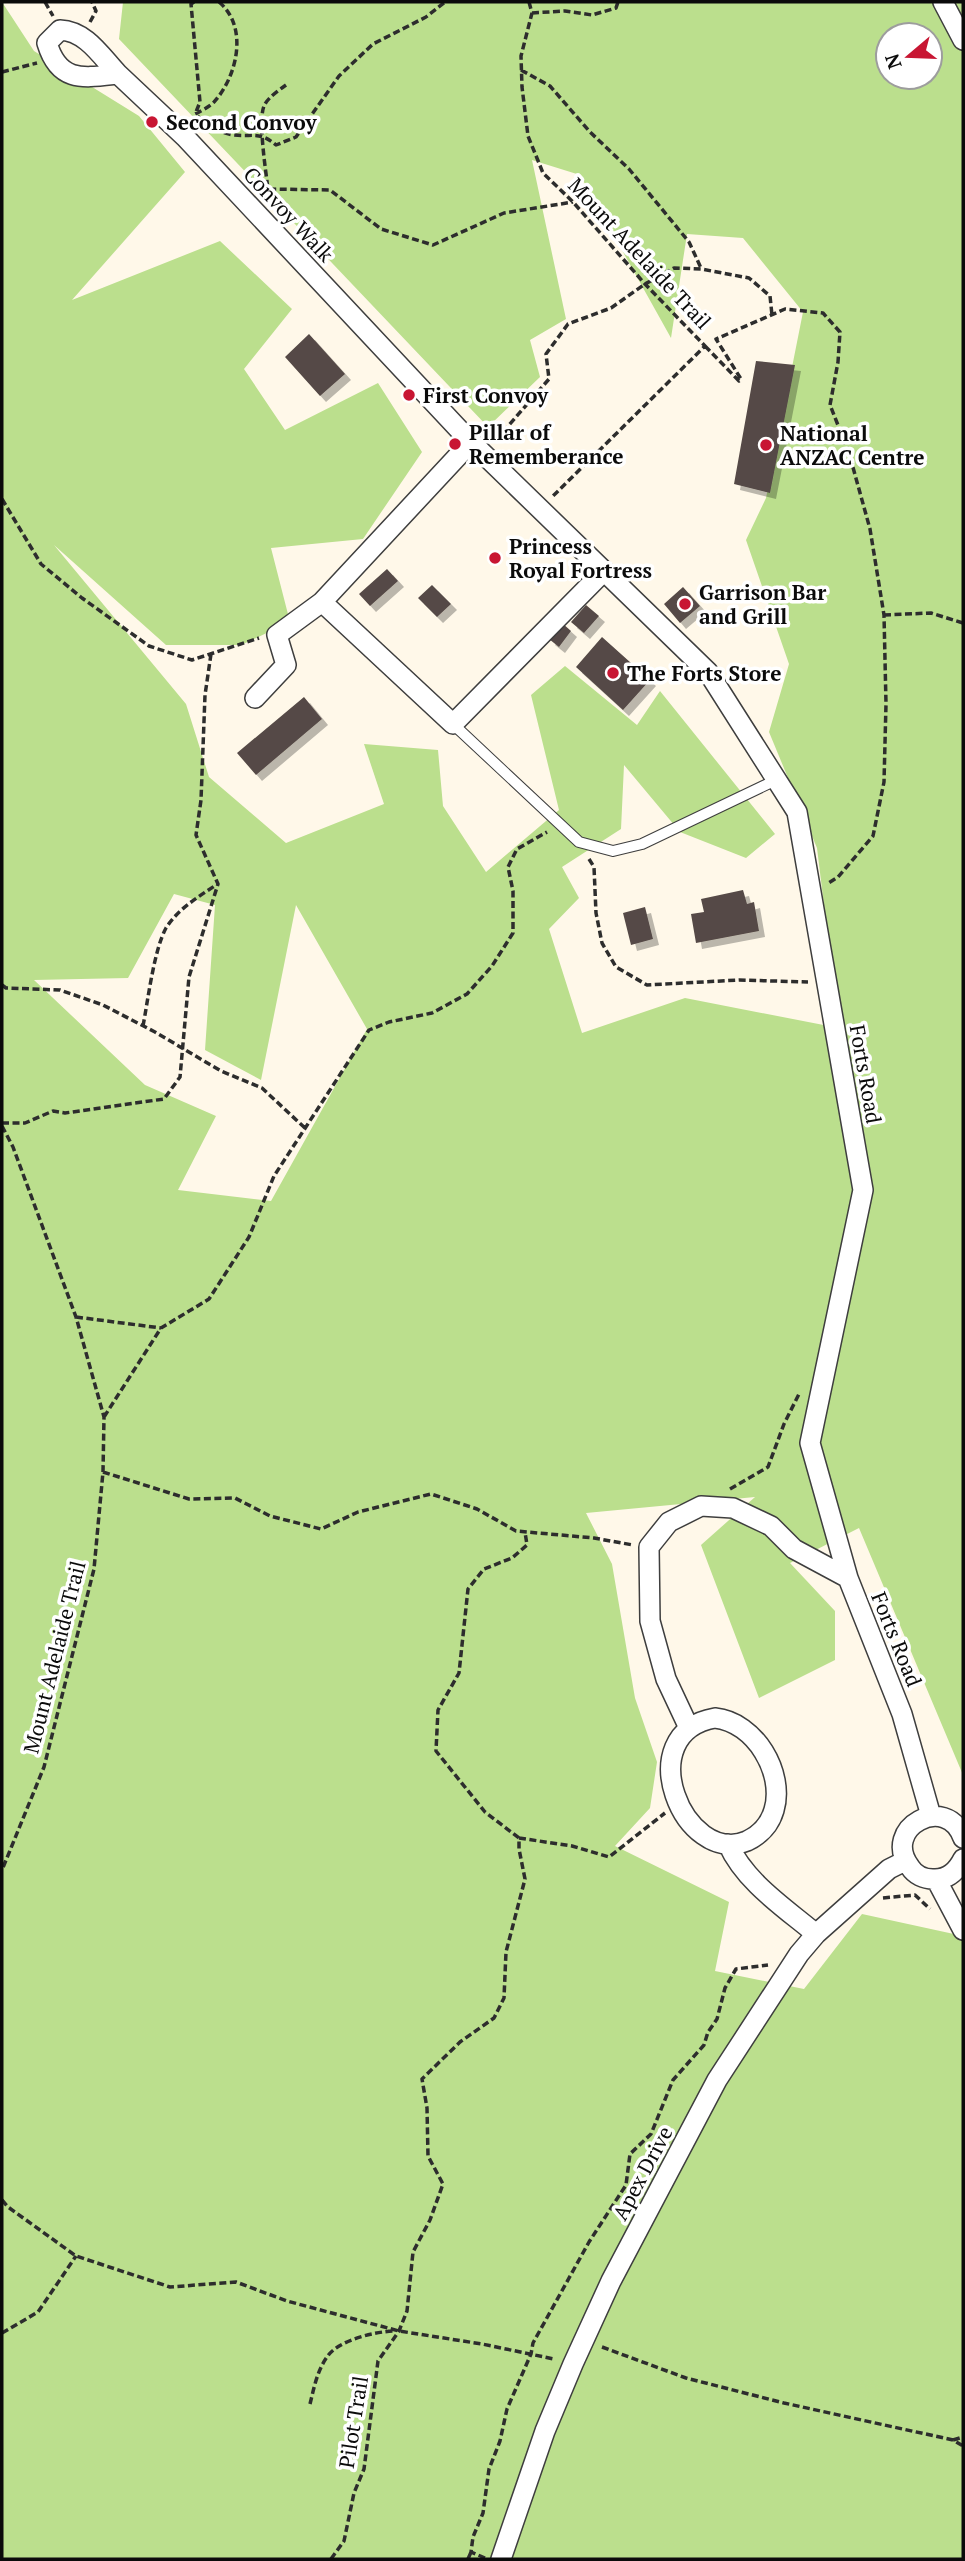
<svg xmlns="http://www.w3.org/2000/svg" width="965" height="2561" viewBox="0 0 965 2561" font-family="'PT Serif',serif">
	<defs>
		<filter id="shadow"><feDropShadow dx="6" dy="6" stdDeviation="0" flood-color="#0004"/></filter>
	</defs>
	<rect width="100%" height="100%" fill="#fff8e9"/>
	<!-- forest -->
	<path fill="#bbdf8d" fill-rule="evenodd" d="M2,2L34,51L139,116L185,172L72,300L220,241L292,309L244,369L285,430L378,383L422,452L363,539L271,548L290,622L241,645H166L54,545L186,704L209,777L286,843L384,804L364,744L438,750L443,806L486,872L559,810L531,695L565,666L637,725L660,691L775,834L746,858L680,832L624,765L621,829L562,867L579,898L549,929L582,1033L685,998L839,1028L817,848L769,732L789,664L746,540L766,498L803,312L743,238L687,234L671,338L580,175L532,160L566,319L530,340L540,377L488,427L119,39L123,2H963V1775L859,1528L790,1563L835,1611V1660L759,1698L701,1545L755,1497L586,1513L612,1564L635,1698L657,1762L650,1808L615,1846L729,1902L715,1971L804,1989L862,1914L963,1936V2559H2ZM888,35H930V77H888ZM174,894L215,905L205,1050L261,1080L296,905L367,1029L271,1201L178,1190L216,1116L145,1085L34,980L128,978Z"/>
	<!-- building -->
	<path fill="#554a46" filter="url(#shadow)" d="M309,334L345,374L320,396L285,357Z
		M756,361L795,365L770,493L734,484Z
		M387,569L398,581L370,606L359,594Z
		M432,585L451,604L437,617L418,598Z
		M683,587L700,606L680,623L664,604Z
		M586,605L599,616L584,633L571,622Z
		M562,623L571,631L559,647L549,639Z
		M602,637L650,680L623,710L576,667Z
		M304,697L322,719L256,775L237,753Z
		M743,890L747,904L754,902L759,931L696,943L691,914L704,912L701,899Z
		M645,907L653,939L631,945L623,913Z"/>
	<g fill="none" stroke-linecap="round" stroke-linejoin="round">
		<!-- lane casing -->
		<g stroke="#3e3e3e" stroke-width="12">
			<path id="lane" d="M453,724L579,842L613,851L642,844L776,780"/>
		</g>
		<!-- street casing -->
		<g stroke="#3e3e3e" stroke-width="22">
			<path id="street" d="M943,2L963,40
				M118,74C101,56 86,31 60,30L47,43C59,83 83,78 118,74L185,137L467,438L708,672L797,812L863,1190L810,1443L848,1578L902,1714L931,1816
				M471,442L322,602L453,724L604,571
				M255,698L286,665L277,635L322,602
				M715,1718C755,1722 785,1773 774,1810C770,1824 760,1835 747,1841C684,1867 629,1733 715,1718Z
				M689,1728L666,1679L650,1621L649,1547L669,1522L701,1506L733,1508L771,1526L794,1549L848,1578
				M963,1838C947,1792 880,1828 910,1867C915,1875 924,1879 933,1879C948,1880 957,1871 963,1859
				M728,1844C745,1882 785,1908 816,1934
				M936,1879L963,1930
				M501,2559L545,2431L573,2364L611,2281L717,2080L799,1954L816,1934L889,1869L905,1861"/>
		</g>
		<!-- path -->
		<path stroke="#2d2d2d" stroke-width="3.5" stroke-dasharray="7 3.5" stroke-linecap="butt" d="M45,2L53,16
			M194,2L191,4L200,102L196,112
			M219,2C249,27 237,77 214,102C209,107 201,111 195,114C207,124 218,133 234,135C254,137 259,131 276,145L296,137L339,76L373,44L426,17L445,2
			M529,2L532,13L521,56L522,87L528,136L543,173L573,202L645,284L705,346L553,496
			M532,13L565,11L592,15L616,8L618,2
			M90,22L96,11L92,2
			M521,70L550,86L590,132L629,169L689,242L701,268
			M2,72L37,63
			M286,85C279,90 269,97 265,104C257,116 266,172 268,189L330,190L381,229L433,245L504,213L573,202
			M705,346L739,381L741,379L716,339L785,309L823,313L840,332L838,362L830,405L849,453L870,529L884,615L886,704L884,782L873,836L838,877L827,884
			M496,440L549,379L546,354L568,324L611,308L645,284L674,268L701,269L749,278L770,296L772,315
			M2,499L41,564L82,598L149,646L192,660L259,638
			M884,615L931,613L963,623
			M589,859L594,867L596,913L602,943L616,967L647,985L739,980L808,982
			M2,985L6,988L60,990L103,1005L155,1032L221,1071L262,1088L306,1129
			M143,1026C148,1000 154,950 166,928C178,909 198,897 216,885
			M2,1123H25L53,1111L65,1113L164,1099L180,1077L189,977L218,884L196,835L201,800L205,695L211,654
			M2,1126L13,1147L76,1317L104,1417L103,1472L94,1569L44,1767L2,1870
			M76,1317L161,1328
			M104,1417L161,1328L209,1299L249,1237L274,1176L369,1030L389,1022L432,1013L467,994L492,966L513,933V891L508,867L517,849L547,832
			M103,1472L189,1499L235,1498L270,1516L321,1529L358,1512L431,1494L477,1509L516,1531L594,1538L633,1545
			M730,1489L768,1467L784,1424L800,1392
			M519,1838L572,1846L609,1857L665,1813
			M883,1898L915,1895L930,1909
			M2,2200L8,2207L76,2256L170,2287L236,2282L287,2301L399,2331L482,2344L554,2359
			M2,2333L38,2312L76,2256
			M602,2347L686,2378L784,2403L953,2440L963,2446
			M310,2404C314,2388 317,2371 327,2357C338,2340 374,2332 393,2331
			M953,2440L963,2437
			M485,2558L471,2552L473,2537L483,2513L489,2469L500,2441L507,2409L531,2354L533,2343L589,2242L626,2185L630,2154L651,2134L673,2080L704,2045L708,2032L717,2019L725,1988L736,1969L768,1965
			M331,2559L344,2541L354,2493L364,2469L378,2361L399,2331L407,2311L413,2252L430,2220L443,2184L428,2156L427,2108L422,2079L460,2042L494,2018L504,1998L506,1952L525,1879L519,1849V1838L485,1812L436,1751L438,1710L459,1673L468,1589L484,1569L512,1558L527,1545L525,1532
			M468,2559L471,2552"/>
		<!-- lane -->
		<use href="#lane" stroke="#fff" stroke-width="10"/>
		<!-- street -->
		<use href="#street" stroke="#fff" stroke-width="19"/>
	</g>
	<!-- markers -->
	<g fill="#c81633" stroke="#fff" stroke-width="2.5">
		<circle cx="152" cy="122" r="7"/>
		<circle cx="409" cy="395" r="7"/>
		<circle cx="455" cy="444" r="7"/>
		<circle cx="766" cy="445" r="7"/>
		<circle cx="495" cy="558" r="7"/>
		<circle cx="685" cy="604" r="7"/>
		<circle cx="613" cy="673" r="7"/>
	</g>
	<g text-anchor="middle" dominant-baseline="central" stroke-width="7" stroke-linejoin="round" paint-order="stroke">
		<!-- poi labels -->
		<g font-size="21" font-weight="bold" fill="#0b0b0b" stroke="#fff" text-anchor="start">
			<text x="166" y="122">Second Convoy</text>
			<text x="423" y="395">First Convoy</text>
			<text x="469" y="432">Pillar of<tspan x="469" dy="24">Rememberance</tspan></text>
			<text x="780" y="433">National<tspan x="780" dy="24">ANZAC Centre</tspan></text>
			<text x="509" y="546">Princess<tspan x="509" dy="24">Royal Fortress</tspan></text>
			<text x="699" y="592">Garrison Bar<tspan x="699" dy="24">and Grill</tspan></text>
			<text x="627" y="673">The Forts Store</text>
		</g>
		<!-- street labels -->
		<g font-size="21" fill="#0b0b0b" stroke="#fff">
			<text transform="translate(289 214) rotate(47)">Convoy Walk</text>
			<text transform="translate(640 253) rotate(47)">Mount Adelaide Trail</text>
			<text transform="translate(866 1074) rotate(80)">Forts Road</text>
			<text transform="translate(897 1639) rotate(68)">Forts Road</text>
			<text transform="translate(54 1657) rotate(-76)">Mount Adelaide Trail</text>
			<text transform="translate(642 2173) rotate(-62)">Apex Drive</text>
			<text transform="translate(353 2422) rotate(-81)">Pilot Trail</text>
		</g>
	</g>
	<!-- border -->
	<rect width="965" height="2561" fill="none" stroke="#0b0b0b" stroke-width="7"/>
	<!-- north arrow -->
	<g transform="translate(909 56) rotate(251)"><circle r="33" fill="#ffffff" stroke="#9d9d9d" stroke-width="2"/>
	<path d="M0-5L12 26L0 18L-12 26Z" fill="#c81633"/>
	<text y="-10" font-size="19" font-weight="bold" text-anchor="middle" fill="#0b0b0b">N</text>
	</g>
</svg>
